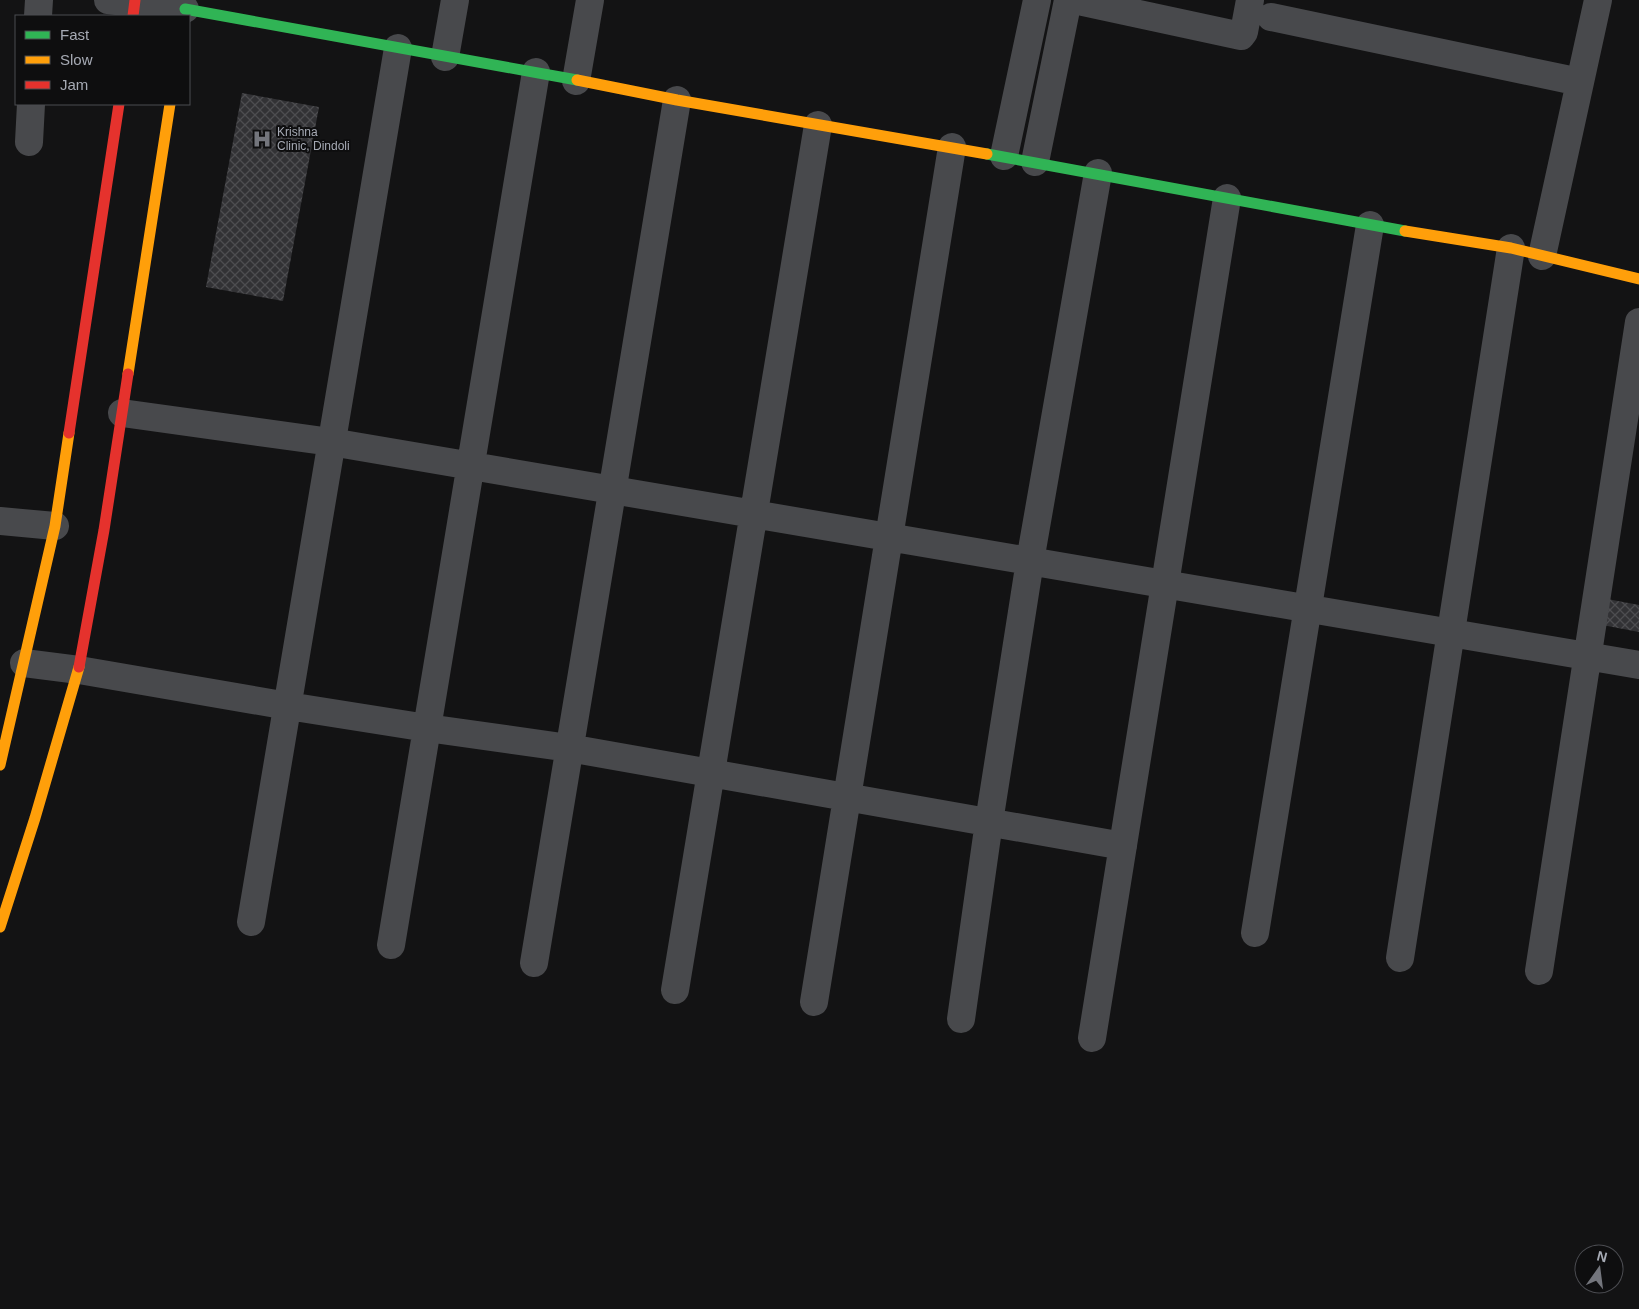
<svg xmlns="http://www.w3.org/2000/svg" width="1639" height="1309" viewBox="0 0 1639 1309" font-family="Helvetica,sans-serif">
	<defs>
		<pattern id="building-cross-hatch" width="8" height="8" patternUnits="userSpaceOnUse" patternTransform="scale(1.25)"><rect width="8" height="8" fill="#323235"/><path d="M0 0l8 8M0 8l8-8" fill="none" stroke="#4d4d50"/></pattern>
	</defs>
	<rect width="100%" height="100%" fill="#131314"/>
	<!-- building -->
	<path fill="url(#building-cross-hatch)" d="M242,93L319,107L283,301L206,287Z
		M1602,598L1639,605V632L1597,624Z"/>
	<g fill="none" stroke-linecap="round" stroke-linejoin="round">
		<!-- street -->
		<path stroke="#48494c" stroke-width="28" d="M108,0L185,9
			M1074,0L1241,36L1244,32L1250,0
			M38,16L39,0
			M1271,17L1580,82
			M445,57L455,0
			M576,81L590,0
			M29,142L31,104
			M1004,156L1037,0
			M1035,162L1068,0
			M1542,256L1598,0
			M122,413L331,442L1639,665
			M0,521L55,526
			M24,663L79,670L288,706L427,728L569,748L1123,846
			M251,922L398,48
			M1255,933L1370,225
			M391,945L536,72
			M1400,958L1511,248
			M534,963L677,100
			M1539,971L1639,322
			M675,990L818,125
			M814,1002L952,147
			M961,1019L989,822L1030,561L1098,173
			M1092,1038L1227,198"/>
		<!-- fast -->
		<path stroke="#30b455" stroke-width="11" d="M185,9L577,80
			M987,154L1405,231"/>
		<!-- slow -->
		<path stroke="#ff9f0a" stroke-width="11" d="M577,80L677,100L987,154
			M1405,231L1511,248L1639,279
			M128,374L170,104
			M0,765L55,526L69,433
			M0,927L35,818L79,667"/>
		<!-- jam -->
		<path stroke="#e5322d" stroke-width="11" d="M133,16L135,0
			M69,433L119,104
			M79,667L104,530L128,374"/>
	</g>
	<!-- icons -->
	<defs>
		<g id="hospital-bare" transform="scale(1.5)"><path d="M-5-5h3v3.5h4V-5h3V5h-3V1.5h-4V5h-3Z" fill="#73757c" stroke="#0e0e0f" stroke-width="2.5" paint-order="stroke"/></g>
	</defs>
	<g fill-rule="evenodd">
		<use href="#hospital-bare" x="262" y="139"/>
	</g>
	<g text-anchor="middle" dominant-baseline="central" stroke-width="4" stroke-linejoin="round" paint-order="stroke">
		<!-- poi labels -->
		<g font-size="12" fill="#a6aab4" stroke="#0e0e0f" text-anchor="start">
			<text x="277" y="132">Krishna<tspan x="277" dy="14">Clinic, Dindoli</tspan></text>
		</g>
	</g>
	<!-- legend -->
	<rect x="15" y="15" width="175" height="90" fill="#0e0e0f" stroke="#4b4c51"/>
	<rect x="25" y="31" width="25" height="8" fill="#30b455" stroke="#4b4c51"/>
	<text x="60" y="40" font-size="15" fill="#a6aab4">Fast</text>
	<rect x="25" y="56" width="25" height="8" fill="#ff9f0a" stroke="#4b4c51"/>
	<text x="60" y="65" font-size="15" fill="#a6aab4">Slow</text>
	<rect x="25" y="81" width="25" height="8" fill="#e5322d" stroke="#4b4c51"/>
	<text x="60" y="90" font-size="15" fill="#a6aab4">Jam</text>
	<!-- north arrow -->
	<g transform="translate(1599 1269) rotate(14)"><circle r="24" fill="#0e0e0f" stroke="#4b4c51"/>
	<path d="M0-4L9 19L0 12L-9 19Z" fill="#73757c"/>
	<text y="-8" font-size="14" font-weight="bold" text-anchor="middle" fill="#a6aab4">N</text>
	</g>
</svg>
